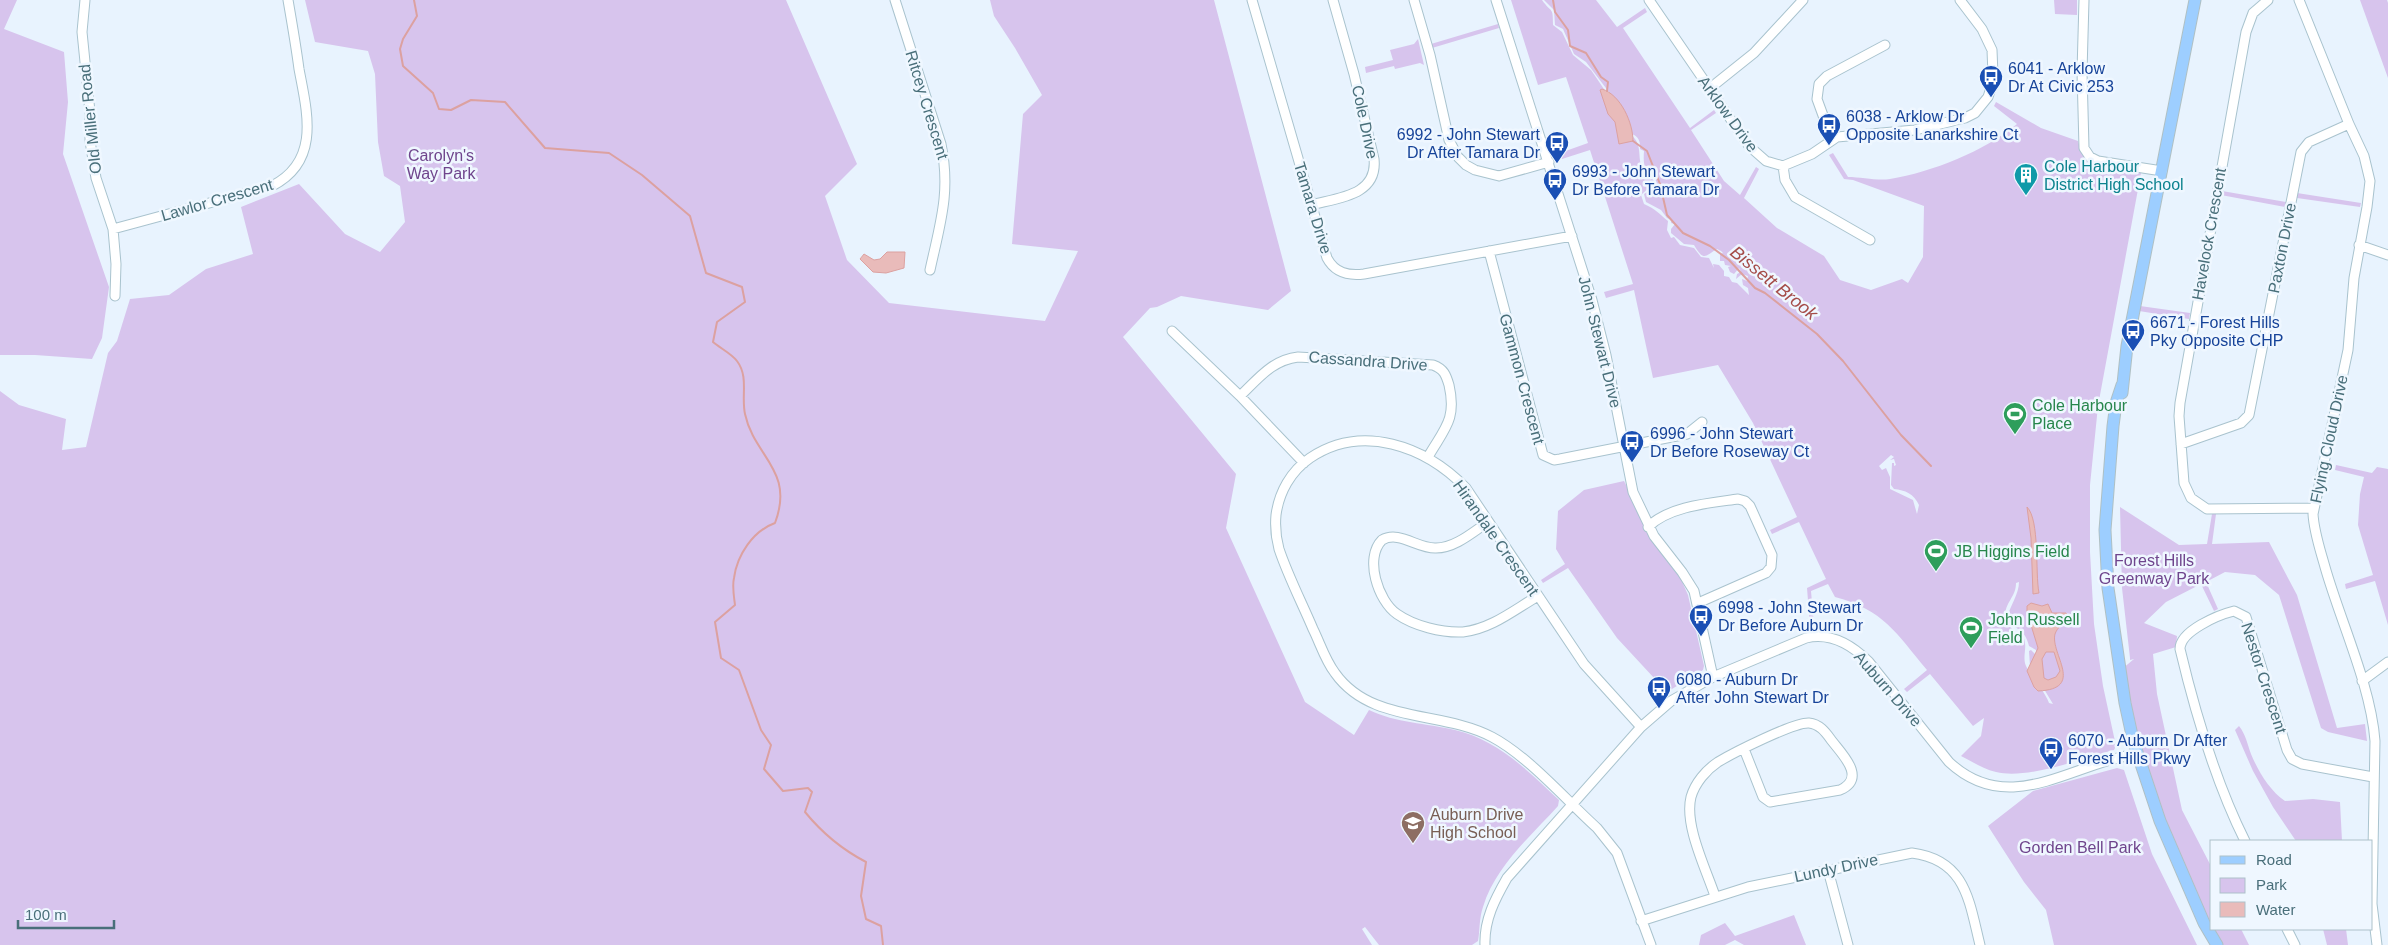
<svg xmlns="http://www.w3.org/2000/svg" width="2388" height="945" viewBox="0 0 2388 945" font-family="Arial,sans-serif">
	<rect width="100%" height="100%" fill="#e8f3fe"/>
	<!-- green -->
	<path fill="#d7c4ed" fill-rule="evenodd" d="M0,0H17L4,29L64,52L68,102L63,154L109,287L102,338L92,359L35,355H0Z
		M305,0H786L857,164L825,196L847,260L889,303L1045,321L1078,251L1012,244L1023,114L1042,95L1015,48L994,16L990,0H1214L1291,291L1268,310L1181,296L1157,307L1150,308L1123,337L1236,474L1226,528L1305,702L1354,735L1369,710C1396,723 1426,723 1455,730C1498,740 1528,771 1559,800L1558,806C1531,836 1495,867 1483,907C1479,918 1480,930 1478,941L1472,945H1379L1365,927L1362,929L1372,945H0V391L19,405L66,419L62,450L86,447L108,353L117,341L130,299L169,295L206,269L253,254L241,207L299,184L345,234L380,252L405,222L400,186L384,176L378,142L375,74L368,51L315,42Z
		M1511,0H1542C1552,14 1553,6 1553,25L1562,32L1573,55L1591,70L1606,92L1612,96L1586,62L1574,54L1563,29L1555,25L1554,10L1544,0H1596L1617,27L1645,8L1647,12L1623,28L1690,128L1714,110L1716,113L1691,130L1724,181L1740,195L1756,167L1759,169L1744,198L1777,228L1824,256L1840,280L1871,290L1902,279L1908,283L1923,257L1924,206L1853,180L1844,179L1829,155L1833,153L1848,177C1861,177 1878,181 1890,179C1932,172 1985,151 2017,124L1994,106L1996,102L2041,128L2078,141L2081,152L2141,173L2098,406L2090,485V552L2094,624L2103,686L2116,746L2114,750C2082,758 2028,780 1996,772C1983,769 1973,762 1961,756L1981,736L1984,718L1973,726L1930,674L1907,692L1904,689L1927,670C1896,633 1884,610 1835,597L1828,584L1811,591L1814,626H1810L1807,588L1826,579L1799,522L1772,534L1770,530L1797,517L1753,423L1718,365L1653,378L1634,290L1606,298L1604,292L1633,284L1590,150L1562,159L1560,153L1588,143L1566,77L1538,85ZM1630,134C1637,134 1641,141 1640,149L1644,151C1643,165 1644,171 1656,179L1655,187L1644,194L1646,202L1661,210L1667,218L1672,220L1671,223L1675,224L1671,229V233L1684,244L1694,245C1704,262 1705,256 1717,249L1721,251L1723,253L1720,254V261H1724L1725,265L1731,266L1728,267L1730,272L1734,274L1739,268L1741,272L1737,274L1736,279L1742,274L1748,276L1747,281L1742,279L1743,285L1748,288L1749,295L1737,283L1732,282L1729,277L1724,276V271L1719,265L1713,264L1714,268L1709,258L1701,257L1694,248L1680,245L1674,237L1671,238L1667,230L1668,221C1659,214 1656,209 1644,204L1641,195L1653,184L1654,181L1641,165C1638,153 1642,143 1630,134ZM1891,455L1894,457L1890,460L1894,459L1896,465L1894,466V463H1892L1891,485L1894,489C1905,490 1914,494 1919,505L1917,514L1913,500L1890,489V477L1886,468L1882,470L1879,466ZM2019,582C2019,594 2010,606 2007,618C2015,631 2025,628 2029,646L2036,650V655L2031,650L2029,651L2030,666L2053,704L2049,703C2044,690 2032,678 2026,666C2021,655 2031,642 2019,632L2015,633L2005,619C2004,602 2016,598 2016,583Z
		M2054,0H2077V15L2055,14Z
		M2360,0H2387L2388,3V78Z
		M1498,24L1499,28L1432,48L1431,44Z
		M1418,39L1424,65L1420,63L1395,69L1394,66L1366,73L1365,67L1393,60L1390,50L1414,44Z
		M2222,191L2286,202L2285,207L2221,195Z
		M2297,193L2361,203L2360,207L2297,198Z
		M2140,306L2190,313L2189,319L2139,311Z
		M2336,465L2372,473L2377,467L2388,469V625L2375,581L2346,589L2345,584L2373,575L2358,525L2360,494L2364,477L2335,470Z
		M1624,481L1656,545L1680,577L1688,595L1704,666L1703,670L1667,692L1617,638L1568,568L1543,583L1541,580L1565,564L1556,549L1558,511L1584,490Z
		M2120,507L2179,545L2207,544L2212,514H2216L2212,544L2269,542L2297,595L2337,728L2365,724L2367,741L2328,732L2321,728L2279,595L2255,575L2225,572L2206,582L2218,609L2214,611L2201,584L2166,602L2144,623L2177,636L2176,647L2153,654L2157,694L2182,810L2212,868V929H2241L2249,945H2220L2213,933L2172,847L2130,709L2122,669L2134,659L2130,660V658L2122,588Z
		M2239,726C2246,735 2247,743 2251,754C2258,771 2270,791 2285,801L2313,799L2340,802L2342,841H2296L2273,807L2253,771L2235,730Z
		M2117,768L2124,770L2152,854L2197,945H2054L2046,910L2024,882L1988,826L2033,791Z
		M1794,915L1806,945H1744L1735,940L1725,945H1699L1701,935L1725,923L1735,936Z
		M2323,929H2346L2348,945H2327Z"/>
	<!-- water -->
	<path fill="#e9bbba" stroke="#dca1a0" fill-rule="evenodd" d="M1602,89C1621,95 1633,123 1633,141L1619,144L1615,122L1608,114L1600,90Z
		M887,252H905L904,268L886,273L873,272L860,259L864,254L874,260L880,259Z
		M2027,507C2040,520 2035,573 2039,593L2033,594L2031,538Z
		M2031,603L2042,606L2048,604L2052,613H2066L2068,615V619C2063,623 2057,628 2055,634C2050,654 2086,689 2038,691L2034,687L2027,671L2038,648L2027,612V606ZM2046,652H2054L2060,671L2056,677L2048,680L2044,678L2042,659Z"/>
	<g fill="none" stroke-linecap="round" stroke-linejoin="round">
		<!-- stream -->
		<path stroke="#dca1a0" stroke-width="2" d="M414,0L417,16L403,39L400,49L403,66L433,93L439,109L451,110L471,100L505,102L545,148L609,153L642,175L690,216L706,273L742,287L745,302L717,322L713,342C720,348 732,354 737,361C749,377 741,396 745,414C754,457 795,470 775,523C753,531 737,555 734,578C732,586 734,597 735,605L715,622L721,658L739,670L761,730L771,745L764,769L783,791L808,788L812,792L805,812C823,834 841,849 866,862L861,896L866,919L881,926L883,945
			M1553,0L1555,12L1568,30L1570,46L1586,53L1601,77L1608,82L1607,91
			M1633,141L1647,151L1660,184L1667,215L1683,233L1710,246L1729,260L1755,288L1765,293L1817,334L1843,361L1901,435L1931,466"/>
		<!-- minor casing -->
		<g stroke="#a9c3ce" stroke-width="11">
			<path id="minor" d="M85,0L82,32L90,112V141L96,178L113,229L116,264L115,296
				M895,0L941,144C951,192 940,224 930,270
				M1252,0L1327,258C1335,273 1348,276 1364,274L1572,236
				M1414,0L1430,55L1449,140L1458,157L1466,165L1475,170L1499,176L1549,162
				M1496,0L1592,300L1606,355L1633,492L1654,536L1682,572L1694,591L1713,677
				M1649,0L1749,146L1766,161L1783,166L1812,154L1837,137L1915,130L1965,118L1975,113L1988,97L1991,88L1993,75L1992,50L1982,29L1960,0
				M2084,0L2082,72L2084,148L2090,157L2098,161L2162,171
				M2268,0L2253,13L2246,32L2180,403L2179,416L2184,483L2191,498L2207,509L2313,508
				M2299,0L2349,124L2364,156L2370,181L2367,207L2354,278L2348,350L2313,514C2314,532 2320,549 2325,567C2340,620 2371,686 2375,741L2372,904L2377,945
				M1709,89L1754,53L1803,0
				M1832,140L1817,99L1819,84L1827,76L1885,45
				M1783,166L1785,180L1795,197L1870,240
				M1311,205C1337,198 1378,196 1374,159L1354,74L1333,0
				M113,229L272,186C321,161 307,112 299,69C296,46 292,23 288,0
				M2359,245L2388,255
				M1489,251L1543,455L1554,460L1560,459L1687,434L1702,422
				M1172,331L1240,396L1304,463
				M1240,396C1258,379 1272,360 1298,357L1433,365C1444,369 1446,375 1449,385C1457,420 1444,429 1428,457
				M2181,444L2241,423L2249,415L2301,152L2309,142L2349,124
				M1488,522C1473,532 1455,548 1436,548C1418,549 1399,530 1382,540C1364,558 1378,601 1397,614C1414,626 1442,633 1463,632C1491,629 1514,610 1538,596
				M1648,527C1669,506 1710,503 1738,499L1745,501L1750,506L1772,555L1771,567L1766,573L1698,603
				M2362,681L2388,662
				M1641,727L1584,664L1466,488C1425,446 1362,423 1310,458C1291,471 1279,492 1276,515C1275,526 1276,538 1279,549C1288,576 1302,603 1313,629C1320,643 1325,660 1335,673C1371,724 1441,710 1492,737C1528,756 1566,800 1597,828L1617,853L1651,945
				M2245,841C2216,783 2195,712 2180,649C2180,631 2218,615 2234,611L2246,617L2287,750L2292,759L2302,764L2373,777
				M1828,870L1848,945
				M1715,896C1706,869 1684,825 1691,797C1695,783 1706,770 1718,762C1733,753 1794,722 1809,723C1820,724 1826,733 1832,741C1842,754 1867,778 1840,790L1770,802L1763,797L1744,749
				M1641,921L1748,887L1912,853C1966,860 1969,901 1980,945
				M2287,929L2295,945
				M1485,945C1484,920 1495,899 1507,878L1641,727L1671,701L1713,677L1806,638C1831,632 1852,645 1869,662L1949,762C2010,819 2073,762 2138,754"/>
		</g>
		<!-- major casing -->
		<g stroke="#afc0c4" stroke-width="13">
			<path id="major" d="M2122,385L2116,403L2113,426L2105,530L2108,588L2125,703L2133,740L2160,821L2204,923L2217,945
				M2122,393L2127,346L2195,0"/>
		</g>
		<!-- minor -->
		<use href="#minor" stroke="#fff" stroke-width="9"/>
		<!-- major -->
		<use href="#major" stroke="#9dceff" stroke-width="11"/>
	</g>
	<!-- icons -->
	<defs>
		<g id="bus-pin" transform="scale(1.25)"><path d="M0 17L-7.5 6A9.5 9.5 0 1 1 7.5 6Z" fill="#1a4fb4" stroke="#eff7ff"/><path d="M-5-6H5V4H4V6H2V4H-2V6H-4V4H-5ZM-3.5-4V0h7V-4ZM-3.5 1.2v1.5H-2V1.2ZM2 1.2v1.5H3.5V1.2Z" fill="#fff"/></g>
		<g id="building-pin" transform="scale(1.25)"><path d="M0 17L-7.5 6A9.5 9.5 0 1 1 7.5 6Z" fill="#0f9aa8" stroke="#eff7ff"/><path d="M-4-6H4V6H1V3H-1V6H-4ZM-2.5-4.3h1.7v1.8h-1.7ZM.8-4.3h1.7v1.8H.8ZM-2.5-1h1.7V.8h-1.7ZM.8-1h1.7V.8H.8Z" fill="#fff"/></g>
		<g id="stadium-pin" transform="scale(1.25)"><path d="M0 17L-7.5 6A9.5 9.5 0 1 1 7.5 6Z" fill="#2e9e5b" stroke="#eff7ff"/><path d="M0-5a6.5 5 0 1 0 0 10a6.5 5 0 1 0 0-10ZM-3.5-1.8h7v3.6h-7Z" fill="#fff"/></g>
		<g id="school-pin" transform="scale(1.25)"><path d="M0 17L-7.5 6A9.5 9.5 0 1 1 7.5 6Z" fill="#8d6e63" stroke="#eff7ff"/><path d="M0-5L7-2L0 1L-7-2ZM-4 1L0 2.5L4 1V4Q0 6-4 4Z" fill="#fff"/></g>
	</defs>
	<g fill-rule="evenodd">
		<use href="#bus-pin" x="1991" y="77"/>
		<use href="#bus-pin" x="1829" y="125"/>
		<use href="#bus-pin" x="1557" y="143"/>
		<use href="#building-pin" x="2026" y="175"/>
		<use href="#bus-pin" x="1555" y="180"/>
		<use href="#bus-pin" x="2133" y="331"/>
		<use href="#stadium-pin" x="2015" y="414"/>
		<use href="#bus-pin" x="1632" y="442"/>
		<use href="#stadium-pin" x="1936" y="551"/>
		<use href="#bus-pin" x="1701" y="616"/>
		<use href="#stadium-pin" x="1971" y="628"/>
		<use href="#bus-pin" x="1659" y="688"/>
		<use href="#bus-pin" x="2051" y="749"/>
		<use href="#school-pin" x="1413" y="823"/>
	</g>
	<g text-anchor="middle" dominant-baseline="central" stroke-width="5" stroke-linejoin="round" paint-order="stroke">
		<!-- transit labels -->
		<g font-size="16" fill="#164399" stroke="#eff7ff" text-anchor="start">
			<text x="2008" y="68">6041 - Arklow<tspan x="2008" dy="18">Dr At Civic 253</tspan></text>
			<text x="1846" y="116">6038 - Arklow Dr<tspan x="1846" dy="18">Opposite Lanarkshire Ct</tspan></text>
			<text x="1540" y="134" text-anchor="end">6992 - John Stewart<tspan x="1540" dy="18">Dr After Tamara Dr</tspan></text>
			<text x="1572" y="171">6993 - John Stewart<tspan x="1572" dy="18">Dr Before Tamara Dr</tspan></text>
			<text x="2150" y="322">6671 - Forest Hills<tspan x="2150" dy="18">Pky Opposite CHP</tspan></text>
			<text x="1650" y="433">6996 - John Stewart<tspan x="1650" dy="18">Dr Before Roseway Ct</tspan></text>
			<text x="1718" y="607">6998 - John Stewart<tspan x="1718" dy="18">Dr Before Auburn Dr</tspan></text>
			<text x="1676" y="679">6080 - Auburn Dr<tspan x="1676" dy="18">After John Stewart Dr</tspan></text>
			<text x="2068" y="740">6070 - Auburn Dr After<tspan x="2068" dy="18">Forest Hills Pkwy</tspan></text>
		</g>
		<!-- street labels -->
		<g font-size="16" fill="#496f7a" stroke="#eff7ff">
			<text transform="translate(927 105) rotate(73)">Ritcey Crescent</text>
			<text transform="translate(1728 114) rotate(54)">Arklow Drive</text>
			<text transform="translate(90 119) rotate(-96)">Old Miller Road</text>
			<text transform="translate(1365 122) rotate(78)">Cole Drive</text>
			<text transform="translate(217 200) rotate(-16)">Lawlor Crescent</text>
			<text transform="translate(1313 208) rotate(73)">Tamara Drive</text>
			<text transform="translate(2209 234) rotate(-80)">Havelock Crescent</text>
			<text transform="translate(2282 248) rotate(-79)">Paxton Drive</text>
			<text transform="translate(1600 342) rotate(76)">John Stewart Drive</text>
			<text transform="translate(1368 361) rotate(4)">Cassandra Drive</text>
			<text transform="translate(1522 379) rotate(75)">Gammon Crescent</text>
			<text transform="translate(2329 439) rotate(-78)">Flying Cloud Drive</text>
			<text transform="translate(1496 538) rotate(55)">Hirandale Crescent</text>
			<text transform="translate(2264 678) rotate(72)">Nestor Crescent</text>
			<text transform="translate(1888 689) rotate(49)">Auburn Drive</text>
			<text transform="translate(1836 868) rotate(-12)">Lundy Drive</text>
		</g>
		<!-- park labels -->
		<g font-size="16" fill="#6f458d" stroke="#eff7ff">
			<text x="441" y="155">Carolyn's<tspan x="441" dy="18">Way Park</tspan></text>
			<text x="2154" y="560">Forest Hills<tspan x="2154" dy="18">Greenway Park</tspan></text>
			<text x="2080" y="847">Gorden Bell Park</text>
		</g>
		<!-- culture labels -->
		<g font-size="16" fill="#0d838f" stroke="#eff7ff" text-anchor="start">
			<text x="2044" y="166">Cole Harbour<tspan x="2044" dy="18">District High School</tspan></text>
		</g>
		<!-- leisure labels -->
		<g font-size="16" fill="#27864d" stroke="#eff7ff" text-anchor="start">
			<text x="2032" y="405">Cole Harbour<tspan x="2032" dy="18">Place</tspan></text>
			<text x="1954" y="551">JB Higgins Field</text>
			<text x="1988" y="619">John Russell<tspan x="1988" dy="18">Field</tspan></text>
		</g>
		<!-- education labels -->
		<g font-size="16" fill="#785e54" stroke="#eff7ff" text-anchor="start">
			<text x="1430" y="814">Auburn Drive<tspan x="1430" dy="18">High School</tspan></text>
		</g>
		<!-- water labels -->
		<g font-size="18" font-style="italic" fill="#a54d4a" stroke="#eff7ff">
			<text transform="translate(1774 283) rotate(39)">Bissett Brook</text>
		</g>
	</g>
	<!-- legend -->
	<rect x="2210" y="840" width="162" height="90" fill="#eff7ff" stroke="#adc1ca"/>
	<rect x="2220" y="856" width="25" height="8" fill="#9dceff" stroke="#adc1ca"/>
	<text x="2256" y="865" font-size="15" fill="#496f7a">Road</text>
	<rect x="2220" y="878" width="25" height="15" fill="#d7c4ed" stroke="#adc1ca"/>
	<text x="2256" y="890" font-size="15" fill="#496f7a">Park</text>
	<rect x="2220" y="902" width="25" height="15" fill="#e9bbba" stroke="#adc1ca"/>
	<text x="2256" y="915" font-size="15" fill="#496f7a">Water</text>
	<!-- scale -->
	<path d="M18 920v8h96v-8" fill="none" stroke="#496f7a" stroke-width="2.5"/>
	<text x="25" y="920" font-size="15" fill="#496f7a" stroke="#eff7ff" stroke-width="4" paint-order="stroke">100 m</text>
</svg>
